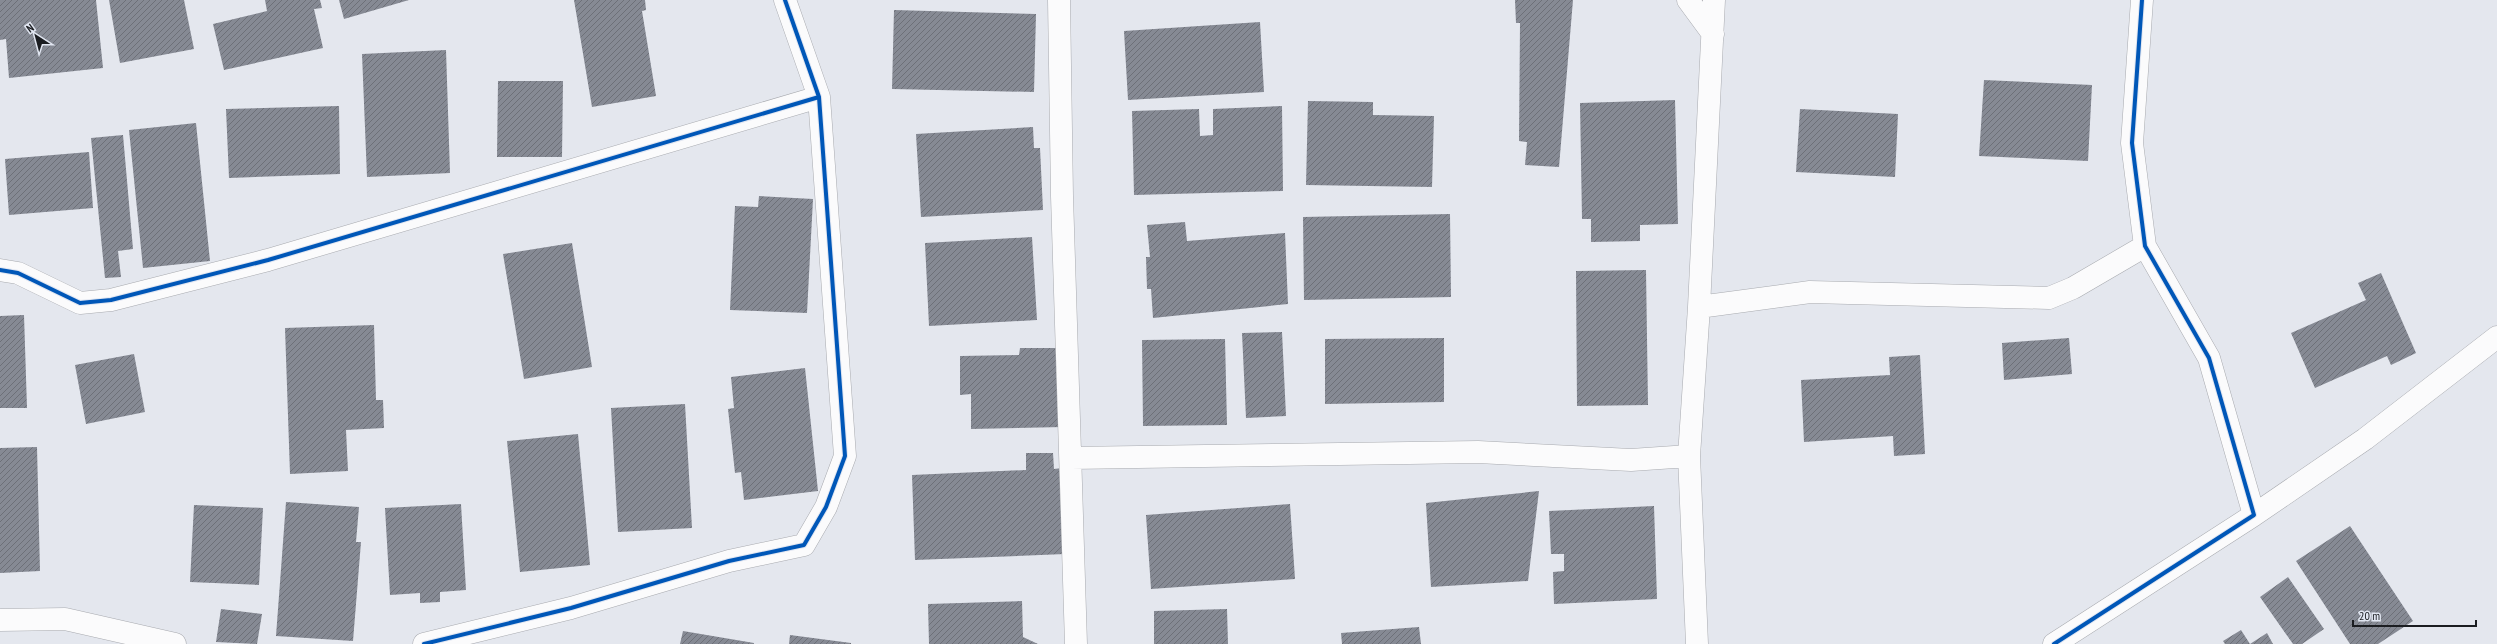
<svg xmlns="http://www.w3.org/2000/svg" width="2497" height="644" viewBox="0 0 2497 644" font-family="'PT Sans Narrow',sans-serif">
	<defs>
		<pattern id="building-hatch" width="6" height="6" patternUnits="userSpaceOnUse"><rect width="6" height="6" fill="#868a94"/><path d="M-1 1l2-2M0 6l6-6M5 7l2-2" fill="none" stroke="#6d7078"/></pattern>
	</defs>
	<rect width="100%" height="100%" fill="#e4e7ee"/>
	<!-- building -->
	<path fill="url(#building-hatch)" d="M0,0H96L103,68L9,78L6,39L0,40Z
		M109,0H184L194,49L120,63Z
		M265,0H320L322,8L314,9L323,48L224,70L213,24L267,11Z
		M339,0H409L344,19Z
		M574,0H645L646,10L642,11L656,96L592,107Z
		M1515,0H1573L1559,167L1525,165L1527,142L1519,141L1520,23H1516Z
		M894,10L1036,14L1034,92L892,89Z
		M1260,22L1264,92L1128,100L1124,31Z
		M446,50L450,173L367,177L362,54Z
		M1984,80L2092,85L2088,161L1979,156Z
		M498,81H563L562,157H497Z
		M1675,100L1678,224L1640,225V241L1591,242V219H1582L1580,103Z
		M1308,101L1373,102V115L1434,116L1432,187L1306,185Z
		M339,106L340,174L229,178L226,109Z
		M1282,106L1283,191L1134,195L1132,111L1199,109L1200,136L1213,135V109Z
		M1800,109L1898,114L1895,177L1796,172Z
		M196,123L210,261L143,268L129,130Z
		M1033,127L1034,148H1040L1043,210L921,217L916,134Z
		M123,135L133,249L118,251L121,277L105,278L91,138Z
		M89,152L93,208L9,215L5,159Z
		M759,196L813,199L807,313L730,310L735,206L758,207Z
		M1450,214L1451,297L1304,300L1303,217Z
		M1185,222L1187,241L1285,233L1288,304L1153,318L1151,289H1147L1146,257H1150L1147,225Z
		M1032,237L1037,320L929,326L925,243Z
		M572,243L592,367L524,379L503,254Z
		M1646,270L1648,405L1577,406L1576,271Z
		M2381,273L2416,353L2391,365L2387,356L2315,388L2291,333L2366,300L2358,283Z
		M24,315L27,408H0V316Z
		M374,325L376,400H383L384,428L346,430L348,471L290,474L285,328Z
		M1282,332L1286,416L1246,418L1242,333Z
		M1444,338V402L1325,404V339Z
		M2069,338L2072,374L2004,380L2002,343Z
		M1225,339L1227,425L1143,426L1142,340Z
		M1020,348H1063V427L971,429V394L960,395V356L1019,355Z
		M134,354L145,412L86,424L75,365Z
		M1920,355L1925,454L1894,456L1893,436L1804,442L1801,380L1890,375L1889,357Z
		M805,368L818,491L744,500L741,472L735,473L728,409L734,408L731,377Z
		M685,404L692,528L618,532L611,408Z
		M578,434L590,565L520,572L507,441Z
		M37,447L40,571L0,573V448Z
		M1026,453H1053L1054,469L1062,468L1065,554L915,560L912,475L1026,470Z
		M1539,491L1528,581L1431,587L1426,503Z
		M286,502L359,507L356,542H361L353,641L276,636Z
		M461,504L466,590L440,592V602L420,603V593L390,595L385,508Z
		M1290,504L1295,579L1151,589L1146,515Z
		M194,505L263,508L259,585L190,582Z
		M1654,506L1657,599L1554,604L1553,572L1564,571V554H1551L1549,511Z
		M2350,526L2413,621L2378,644H2350L2296,561Z
		M2288,577L2324,629L2302,644H2293L2260,597Z
		M1022,601L1023,637L1038,644H929L928,604Z
		M221,609L262,614L257,644L216,642Z
		M1227,609L1228,644H1154V611Z
		M1419,627L1421,644H1342L1341,633Z
		M2241,630L2250,644H2225L2223,641Z
		M683,631L754,643V644H680Z
		M2267,633L2273,644H2250Z
		M790,635L851,643V644H789Z"/>
	<g fill="none" stroke-linecap="round" stroke-linejoin="round">
		<!-- minor casing -->
		<g stroke="#a8aaaf" stroke-width="23">
			<path id="minor" d="M1059,0L1062,196L1076,644
				M1688,0L1713,34
				M0,270L18,273L80,303L111,300L268,260L819,97
				M1699,307L1810,292L2049,298L2073,288L2145,246
				M1071,458L1478,452L1631,460L1689,456
				M2254,515L2365,439L2497,337
				M0,620L65,619L175,644
				M424,644L571,608L729,561L804,545L826,507L845,456L819,97L785,0
				M1697,644L1689,456L1699,307L1714,0
				M2054,644L2254,515L2209,358L2145,246L2132,143L2142,0"/>
		</g>
		<!-- minor -->
		<use href="#minor" stroke="#fbfbfc" stroke-width="22"/>
		<!-- cycleway casing -->
		<g stroke="#e1e6f1" stroke-width="6">
			<path id="cycleway" d="M0,270L18,273L80,303L111,300L268,260L819,97
				M424,644L571,608L729,561L804,545L826,507L845,456L819,97L785,0
				M2054,644L2254,515L2209,358L2145,246L2132,143L2142,0"/>
		</g>
		<!-- cycleway -->
		<use href="#cycleway" stroke="#0057b8" stroke-width="4"/>
	</g>
	<!-- north arrow -->
	<g transform="translate(36 36) rotate(324)" stroke="#e1e6f1" stroke-width="3" paint-order="stroke">
	<path d="M0-3L7 15L0 10L-7 15Z" fill="#1b1d21"/>
	<text y="-6" font-size="11" font-weight="bold" text-anchor="middle" fill="#1b1d21">N</text>
	</g>
	<!-- scale -->
	<path d="M2353 620v6h123v-6" fill="none" stroke="#1b1d21" stroke-width="2"/>
	<text x="2359" y="620" font-size="12" fill="#1b1d21" stroke="#e1e6f1" stroke-width="3" paint-order="stroke">20 m</text>
</svg>
